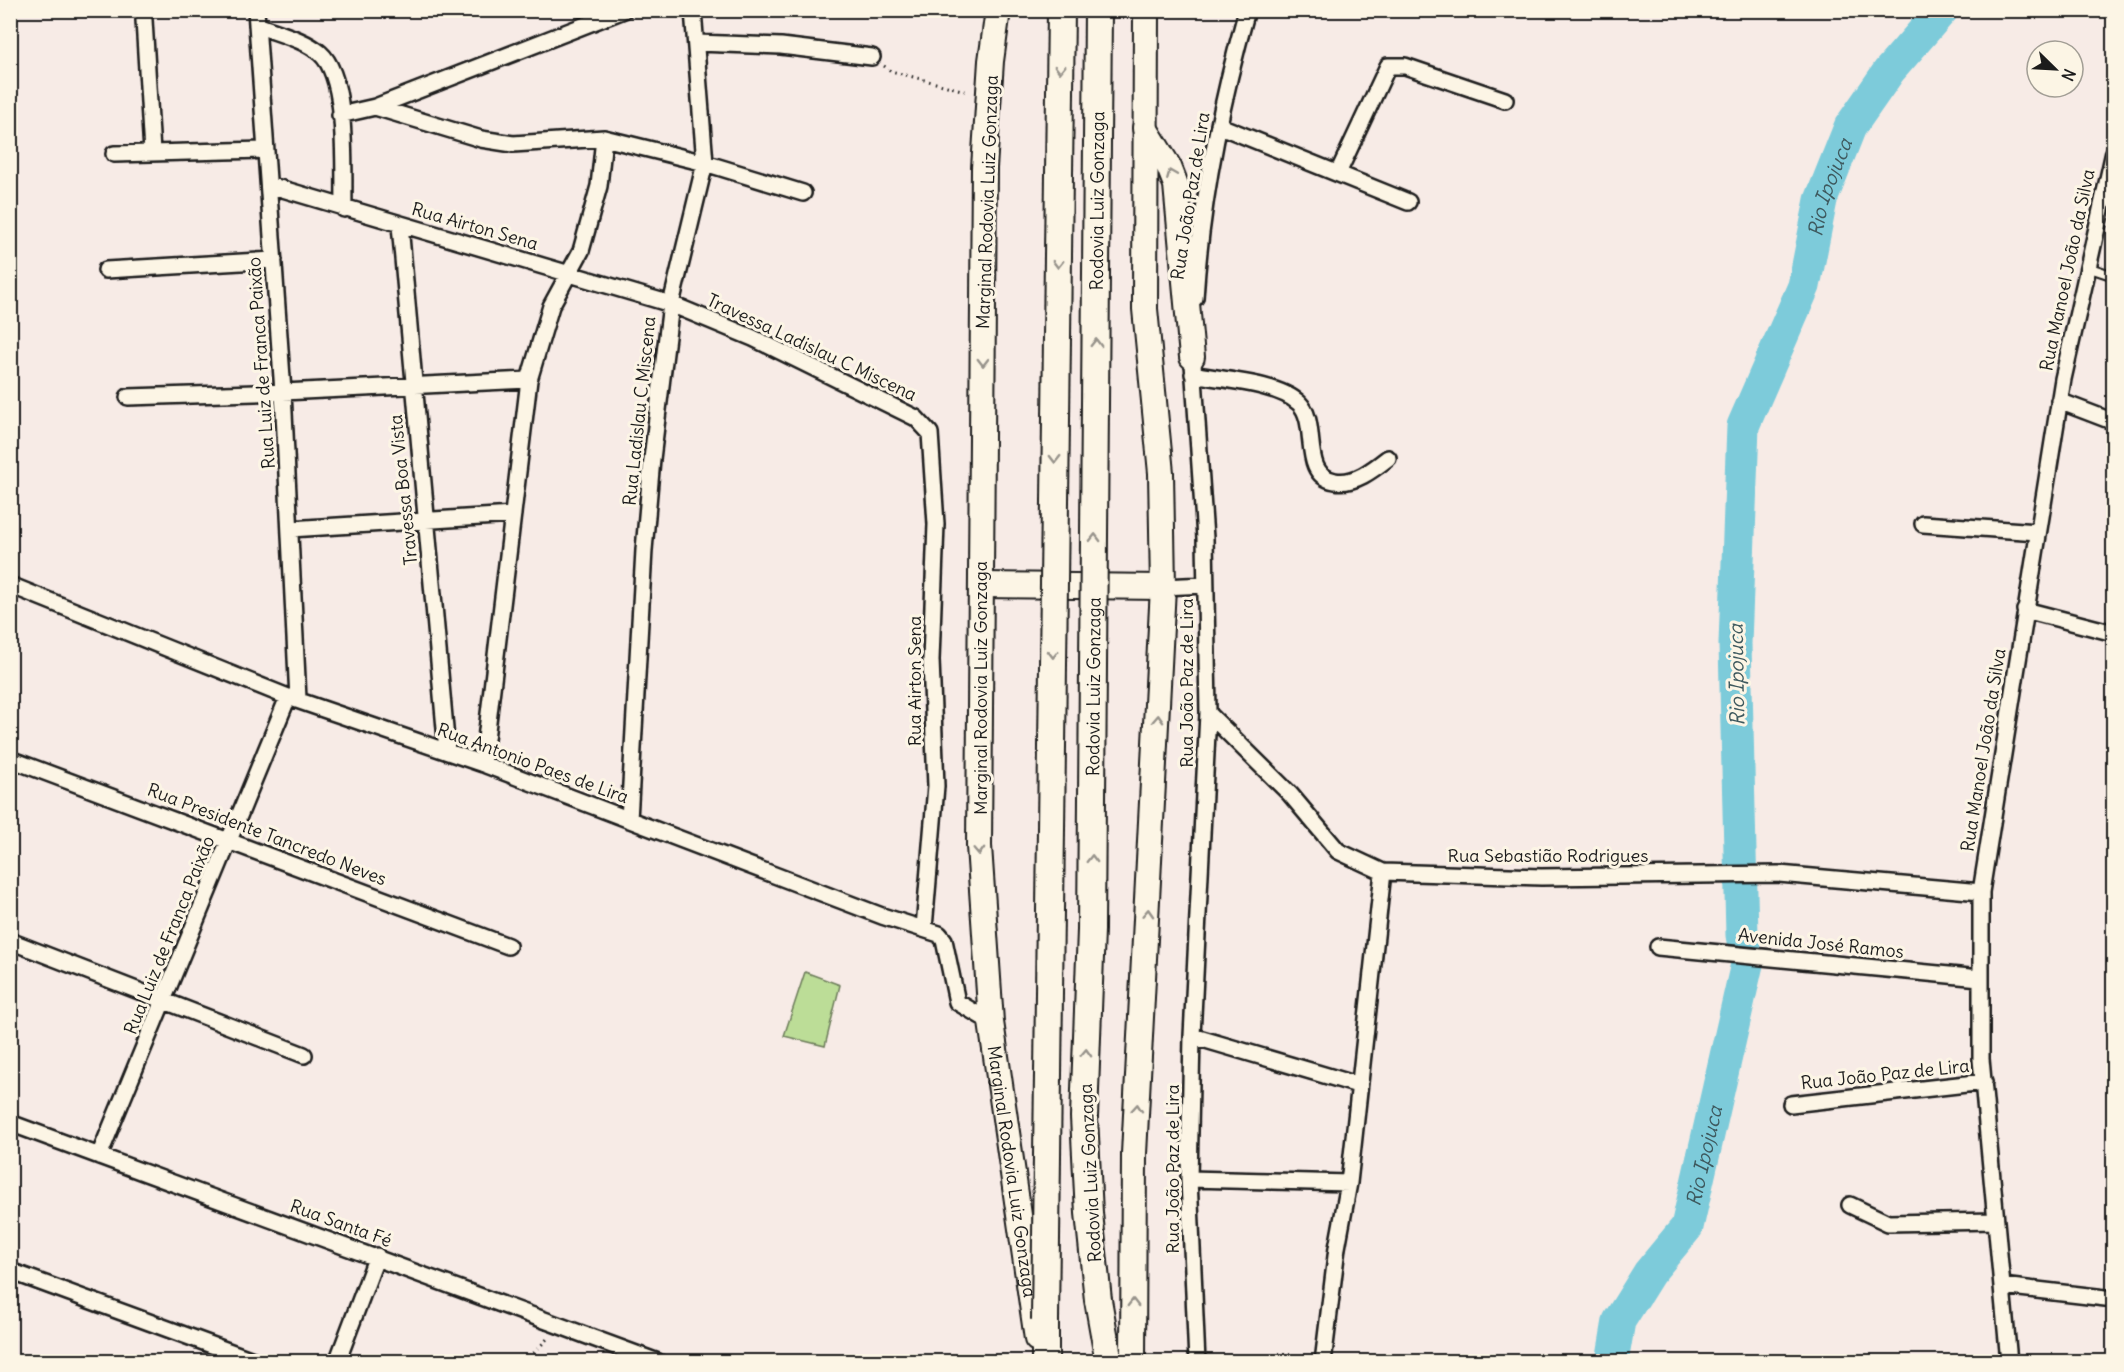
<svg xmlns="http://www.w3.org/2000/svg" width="2124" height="1372" viewBox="0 0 2124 1372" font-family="Delius,sans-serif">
	<rect width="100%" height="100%" fill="#f7ebe6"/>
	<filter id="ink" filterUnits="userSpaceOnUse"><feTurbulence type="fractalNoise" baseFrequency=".0167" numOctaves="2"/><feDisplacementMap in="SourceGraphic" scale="12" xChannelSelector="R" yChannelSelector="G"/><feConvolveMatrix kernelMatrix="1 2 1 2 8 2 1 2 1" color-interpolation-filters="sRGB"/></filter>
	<g filter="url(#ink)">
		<!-- garden -->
		<path fill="#bcdd97" stroke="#6c7c5a" stroke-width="1.5" d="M805,972L840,985L825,1046L784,1036Z"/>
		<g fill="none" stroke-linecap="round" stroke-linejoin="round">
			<!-- river -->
			<path stroke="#7dcbda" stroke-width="33" id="s1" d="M1612,1362L1619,1321L1649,1273L1687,1227L1747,964L1742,935L1735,644L1743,426L1804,286L1821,200L1850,127L1889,71L1942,10"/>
			<!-- service casing -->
			<g stroke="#1c1c1c" stroke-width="12">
				<path id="service" d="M2087,267L2114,276"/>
			</g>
			<!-- minor casing -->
			<g stroke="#1c1c1c" stroke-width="20">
				<path id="minor" d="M256,10L283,392L298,699
					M144,20L152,152
					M257,25C276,33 304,39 320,53C349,78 343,171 344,209
					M697,43L781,46L872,57
					M375,107L624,10
					M340,115L375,107L481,139L513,144L604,138L705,163L803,193
					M1220,126L1408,202
					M114,154L266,150
					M1338,173L1388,66H1405L1505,100
					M269,185L671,304L753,338L916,418L930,433L936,524L931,660L936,786L924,928
					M400,225L447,751
					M106,270L274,260
					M1195,298C1201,201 1221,103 1247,10
					M1192,349L1205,538L1208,713L1192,1036L1189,1179L1197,1362
					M1193,374C1222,380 1278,383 1299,403C1320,423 1299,475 1335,481C1354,485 1374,469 1388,458
					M128,397L283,392L529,380
					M2059,401L2114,422
					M1923,524L2038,532
					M290,529L513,515
					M10,585L288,697L483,764L882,916L939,934L944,940L957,1002L991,1022
					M1163,587L1205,585
					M2025,610L2114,633
					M1208,713L1290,794L1338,851L1383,872L1541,877L1779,874L1981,892
					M10,759L508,946
					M483,764L529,380L551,306L581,251L599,186L604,138
					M629,820L644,550L652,459L671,304L705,163L693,10
					M10,941L304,1055
					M1658,947L1980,978
					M1192,1036L1358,1085
					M1791,1104L1984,1082
					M10,1123L658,1362
					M99,1156L288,697
					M1189,1179L1349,1183
					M1850,1205L1888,1223L1996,1221
					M10,1271L258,1362
					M2002,1286L2114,1299
					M337,1362L377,1256
					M1323,1362L1337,1248L1349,1183L1383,872
					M2009,1362L1981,1059V892L2063,379L2114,152"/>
			</g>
			<!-- primary casing -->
			<g stroke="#1c1c1c" stroke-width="28">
				<g id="primary">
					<path id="s2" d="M998,10L991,61L984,168L979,846L991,1022L1037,1339"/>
					<path d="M1145,128L1169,167L1176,185L1192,357"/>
					<path d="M981,585L1163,587"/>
					<path d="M1133,1362L1134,1154L1163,587L1161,473L1145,309L1146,10"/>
				</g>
			</g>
			<!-- trunk casing -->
			<g stroke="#1c1c1c" stroke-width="30">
				<path id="trunk" d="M1098,1300L1109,1362
					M1045,1362V1320"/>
			</g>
			<!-- path -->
			<path stroke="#1c1c1c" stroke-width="3" stroke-dasharray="1.5 4.5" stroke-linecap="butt" d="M884,66L891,71L969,92
				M525,1362L548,1338"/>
			<!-- service -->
			<use href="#service" stroke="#fcf5e5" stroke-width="8"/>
			<!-- minor -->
			<use href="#minor" stroke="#fcf5e5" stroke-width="15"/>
			<!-- primary -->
			<use href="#primary" stroke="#fcf5e5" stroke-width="24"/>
			<!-- trunk -->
			<use href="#trunk" stroke="#fcf5e5" stroke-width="26"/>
			<!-- trunk-bridge casing -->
			<g stroke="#1c1c1c" stroke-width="30" stroke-linecap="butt">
				<g id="trunk-bridge">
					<path id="s3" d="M1098,1300L1089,1213L1084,1117L1091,930L1098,10"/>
					<path d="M1045,1320L1061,10"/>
				</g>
			</g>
			<!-- trunk-bridge -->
			<use href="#trunk-bridge" stroke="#fcf5e5" stroke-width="26"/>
		</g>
		<!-- one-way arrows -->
		<defs><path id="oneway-chevron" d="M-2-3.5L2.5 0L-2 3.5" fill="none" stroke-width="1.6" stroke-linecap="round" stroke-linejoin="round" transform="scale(1.5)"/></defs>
		<g stroke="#97938b">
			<use href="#oneway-chevron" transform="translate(1060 69) rotate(91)"/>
			<use href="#oneway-chevron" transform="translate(1171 174) rotate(-112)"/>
			<use href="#oneway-chevron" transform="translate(1058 264) rotate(91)"/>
			<use href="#oneway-chevron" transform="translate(1096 343) rotate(-89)"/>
			<use href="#oneway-chevron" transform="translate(983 362) rotate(90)"/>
			<use href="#oneway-chevron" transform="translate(1055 459) rotate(91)"/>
			<use href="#oneway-chevron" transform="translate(1095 538) rotate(-89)"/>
			<use href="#oneway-chevron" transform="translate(1053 654) rotate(91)"/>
			<use href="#oneway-chevron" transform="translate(1158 719) rotate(-87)"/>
			<use href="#oneway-chevron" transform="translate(979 851) rotate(88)"/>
			<use href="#oneway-chevron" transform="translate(1092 859) rotate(-89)"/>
			<use href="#oneway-chevron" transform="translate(1148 913) rotate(-87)"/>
			<use href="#oneway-chevron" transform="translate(1086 1053) rotate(-88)"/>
			<use href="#oneway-chevron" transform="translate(1137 1108) rotate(-86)"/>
			<use href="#oneway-chevron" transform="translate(1133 1303) rotate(-90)"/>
		</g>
	</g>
	<g text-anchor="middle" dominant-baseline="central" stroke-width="6" stroke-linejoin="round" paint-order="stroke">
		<!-- street labels -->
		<g font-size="18" fill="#1c1c1c" stroke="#fcf5e5">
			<text transform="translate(1190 196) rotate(-81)">Rua João Paz de Lira</text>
			<text stroke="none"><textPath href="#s3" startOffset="1100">Rodovia Luiz Gonzaga</textPath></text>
			<text transform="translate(987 202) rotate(-88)">Marginal Rodovia Luiz Gonzaga</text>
			<text transform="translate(475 226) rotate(16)">Rua Airton Sena</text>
			<text transform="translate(2067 270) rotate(-78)">Rua Manoel João da Silva</text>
			<text transform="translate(812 347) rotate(25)">Travessa Ladislau C Miscena</text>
			<text transform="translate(261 363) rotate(-94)">Rua Luiz de Franca Paixão</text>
			<text transform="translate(639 411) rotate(-84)">Rua Ladislau C Miscena</text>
			<text transform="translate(403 490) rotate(-96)">Travessa Boa Vista</text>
			<text transform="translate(914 681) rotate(-90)">Rua Airton Sena</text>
			<text transform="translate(1186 683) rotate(-90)">Rua João Paz de Lira</text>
			<text stroke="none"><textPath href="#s3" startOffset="614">Rodovia Luiz Gonzaga</textPath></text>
			<text transform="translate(980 688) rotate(-90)">Marginal Rodovia Luiz Gonzaga</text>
			<text transform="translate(1983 750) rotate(-81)">Rua Manoel João da Silva</text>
			<text transform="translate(533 763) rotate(20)">Rua Antonio Paes de Lira</text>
			<text transform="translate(267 834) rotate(21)">Rua Presidente Tancredo Neves</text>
			<text x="1548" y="855">Rua Sebastião Rodrigues</text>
			<text transform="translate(169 935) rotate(-68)">Rua Luiz de Franca Paixão</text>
			<text transform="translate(1821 943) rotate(6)">Avenida José Ramos</text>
			<text transform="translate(1885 1074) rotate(-6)">Rua João Paz de Lira</text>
			<text transform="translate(1172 1169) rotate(-90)">Rua João Paz de Lira</text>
			<text stroke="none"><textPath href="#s2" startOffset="1164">Marginal Rodovia Luiz Gonzaga</textPath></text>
			<text transform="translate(1090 1173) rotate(-93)">Rodovia Luiz Gonzaga</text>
			<text transform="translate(341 1223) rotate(20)">Rua Santa Fé</text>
		</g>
		<!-- water labels -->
		<g font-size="20" font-style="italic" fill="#3e595e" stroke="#fcf5e5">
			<text stroke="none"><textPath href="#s1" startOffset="1221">Rio Ipojuca</textPath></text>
			<text transform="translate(1736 675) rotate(-91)">Rio Ipojuca</text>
			<text stroke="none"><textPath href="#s1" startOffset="231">Rio Ipojuca</textPath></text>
		</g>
	</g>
	<!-- margin -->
	<rect width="2124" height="1372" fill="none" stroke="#fcf5e5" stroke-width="36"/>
	<rect x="18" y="18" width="2088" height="1336" fill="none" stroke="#1c1c1c" stroke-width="2" filter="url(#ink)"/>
	<!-- north arrow -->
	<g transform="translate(2055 69) rotate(114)"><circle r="28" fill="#fcf5e5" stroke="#a29e95" stroke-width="1.5"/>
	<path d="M0-4.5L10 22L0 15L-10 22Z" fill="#1c1c1c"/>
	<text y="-9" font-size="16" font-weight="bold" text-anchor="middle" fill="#1c1c1c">N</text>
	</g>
</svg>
